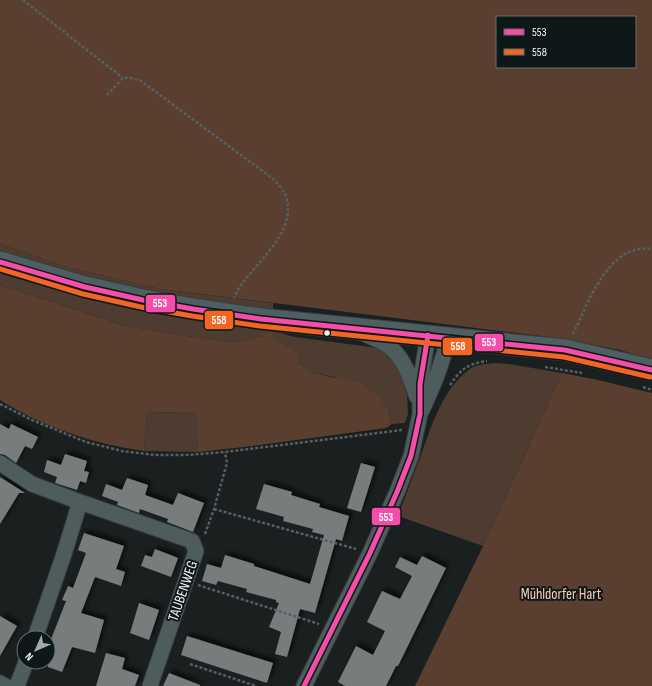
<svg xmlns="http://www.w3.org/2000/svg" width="652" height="686" viewBox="0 0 652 686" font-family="'Sofia Sans Condensed',sans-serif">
	<defs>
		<filter id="shadow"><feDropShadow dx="3.5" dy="-3.5" stdDeviation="2" flood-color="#0009"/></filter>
	</defs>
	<rect width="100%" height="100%" fill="#1a1f20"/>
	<!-- green -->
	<path fill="#4f3c30" d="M0,244L63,266L160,289L273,303V331L295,337L378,348L392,357L400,368L407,394L408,414L405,423L392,424L388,410L335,377L313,373L298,363L291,348L276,340L263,336L235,342L186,336L123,325L0,285Z
		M494,363L509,364L562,373L483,546L398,516C406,496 413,475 421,455C432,425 443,388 470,369C477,364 486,364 494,363Z
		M147,412L196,413L198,452L144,451Z"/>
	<!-- forest -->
	<path fill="#5a3e2f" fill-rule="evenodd" d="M0,0H652V360L620,350L557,338L160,289L63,266L0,244ZM497,17H635V67H497Z
		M0,285L123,325L186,336L235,342L263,336L272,331L276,340L291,348L298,355V363L313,373L360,383L379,397L388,410L392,424L386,428L244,447L198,452L196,413L147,412L144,451C94,444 43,427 0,400Z
		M562,373L598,380L652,393V686H415L483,546Z"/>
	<!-- building -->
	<path fill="#787c7d" filter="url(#shadow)" d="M0,424L9,429L11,424L38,437L32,449L25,446L16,463L5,455L0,454Z
		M65,454L87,461L84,471L89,472L86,483L80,481L77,490L55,483L57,477L44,472L47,460L61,465Z
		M361,463L375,467L361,512L347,508Z
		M0,477L25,493H19L0,524Z
		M127,478L148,485L145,495L173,505L178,493L204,503L193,532L167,522L168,519L140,509L139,513L117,505L118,502L102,496L106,484L122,490Z
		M264,484L292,492L291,495L320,504L319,507L349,516L342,541L336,539L315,613L300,609L287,657L275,654L281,632L269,627L279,603L276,602V600L246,592L247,589L218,581L216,585L202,581L207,564L221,568L225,555L254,564V566L310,584L324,535L312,532L313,529L283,521L284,517L256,509Z
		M84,533L124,546L116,569L125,572L121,586L95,577L81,613L104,620L95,653L72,647L62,672L48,667V647L66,601L62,600L68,586L73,588L86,553L78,550Z
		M155,549L178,558L171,577L141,566L145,555L152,557Z
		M422,556L446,568L398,666H396L386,686H345L338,682L356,646L373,655L385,631L367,622L382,591L400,599L412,576L395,567L400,557L417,565Z
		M139,603L159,610L149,640L130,633Z
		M0,616L17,626L0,656Z
		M187,636L273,663L267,683L181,655Z
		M106,653L125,658L122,669L139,675L135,686H96Z
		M169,673L200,685V686H163Z"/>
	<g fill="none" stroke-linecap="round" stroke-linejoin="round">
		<!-- street casing -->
		<g stroke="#393c3d" stroke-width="17">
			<path id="street" d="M363,333C372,338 383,341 391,348C405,360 411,380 417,397
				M422,410C433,386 443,363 448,337
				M0,463L32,484L80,502L192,541L196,551L150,686
				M35,638L64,554L80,502
				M0,683L5,686
				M17,686L26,662
				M304,686L370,553L397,492L411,456L420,414V384L428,335"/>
		</g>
		<!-- secondary casing -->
		<g stroke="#393c3d" stroke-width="23">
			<path id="secondary" d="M0,262L85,287L143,300L193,309L261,319L565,350L652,370"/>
		</g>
		<!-- path -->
		<path stroke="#565f61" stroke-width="2.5" stroke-dasharray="3 2" stroke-linecap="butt" d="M23,0L123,78
			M107,95L123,78H131L141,81L272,178C276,182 281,187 284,192C301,227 259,260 241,285C238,289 236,294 234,298
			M573,334C588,303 609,242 652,249
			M545,367L582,373
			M450,385C461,369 467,364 487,361
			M643,387L652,390
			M0,404L32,420L86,442L122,451L155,455H186L225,452L402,430
			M214,509L356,549
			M205,534L214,509L227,463L225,452
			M198,585L319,624
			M190,664L256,686"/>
		<!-- street -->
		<use href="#street" stroke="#4e5c5e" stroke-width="15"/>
		<!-- secondary -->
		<use href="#secondary" stroke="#4e5f61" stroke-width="21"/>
		<!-- bus-1 casing -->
		<g stroke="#0f1819" stroke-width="8">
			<path id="bus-1" d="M0,262L85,287L143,300L193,309L261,319L565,350L652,370
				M304,686L370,553L397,492L411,456L420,414V384L428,335"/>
		</g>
		<!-- bus-2 casing -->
		<g stroke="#0f1819" stroke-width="8">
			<path id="bus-2" d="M0,269L83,294L141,307L192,316L260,326L564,357L650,377"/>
		</g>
		<!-- bus-1 -->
		<use href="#bus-1" stroke="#f54da8" stroke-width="5"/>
		<!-- bus-2 -->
		<use href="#bus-2" stroke="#f26522" stroke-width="5"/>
	</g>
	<!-- markers -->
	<circle fill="#eef4f5" stroke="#0f1819" stroke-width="1.5" cx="327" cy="333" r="3.5"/>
	<g text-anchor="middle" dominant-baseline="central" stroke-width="4" stroke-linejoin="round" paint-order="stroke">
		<!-- street labels -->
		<g font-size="15" fill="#eef4f5" stroke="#0f1819">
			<text transform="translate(183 591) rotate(-71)">TAUBENWEG</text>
		</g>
		<!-- park labels -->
		<g font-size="15" fill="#fecdb2" stroke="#0f1819">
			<text x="561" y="594">Mühldorfer Hart</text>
		</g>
	</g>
	<g stroke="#0f1819" stroke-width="1.5">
		<rect x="145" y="294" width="31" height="19" rx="4" fill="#f54da8"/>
		<rect x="204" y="310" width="30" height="20" rx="4" fill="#f26522"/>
		<rect x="474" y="333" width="30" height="19" rx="4" fill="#f54da8"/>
		<rect x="442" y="337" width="31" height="19" rx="4" fill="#f26522"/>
		<rect x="371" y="507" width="30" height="19" rx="4" fill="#f54da8"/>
	</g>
	<g font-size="11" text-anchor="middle" font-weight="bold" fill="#fff">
		<text x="160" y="307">553</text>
		<text x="219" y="324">558</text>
		<text x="489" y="346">553</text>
		<text x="458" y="350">558</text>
		<text x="386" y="521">553</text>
	</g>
	<!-- legend -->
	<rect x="496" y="16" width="140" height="52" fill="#0f1819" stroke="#687071"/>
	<rect x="504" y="29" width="20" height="6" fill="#f54da8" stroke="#687071"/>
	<text x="532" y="36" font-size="12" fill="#eef4f5">553</text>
	<rect x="504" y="49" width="20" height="6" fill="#f26522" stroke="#687071"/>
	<text x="532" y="56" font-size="12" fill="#eef4f5">558</text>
	<!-- north arrow -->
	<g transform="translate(36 650) rotate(225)"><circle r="19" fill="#0f1819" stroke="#687071"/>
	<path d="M0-3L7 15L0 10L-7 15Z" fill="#a4a9aa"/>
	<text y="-6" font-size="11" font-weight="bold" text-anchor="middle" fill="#eef4f5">N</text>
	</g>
</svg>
